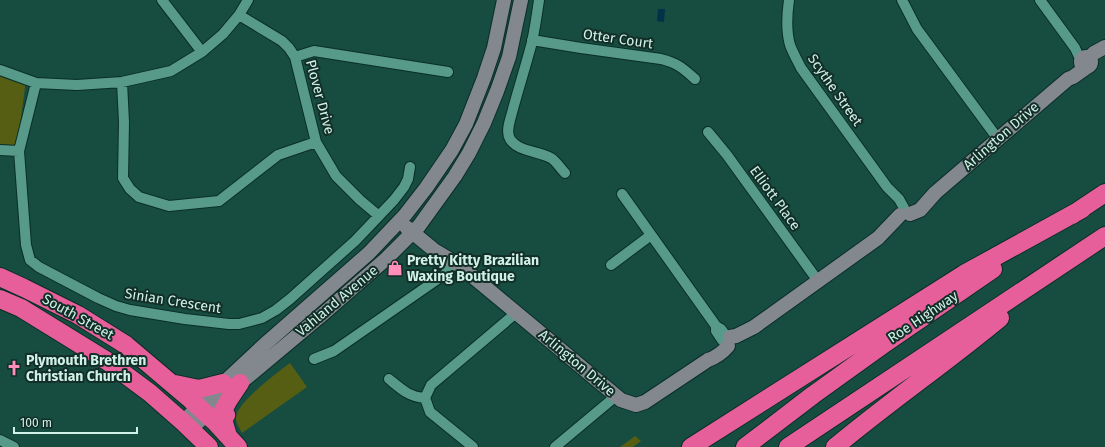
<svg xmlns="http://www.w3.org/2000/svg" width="1105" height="447" viewBox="0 0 1105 447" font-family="'Fira Sans',sans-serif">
	<rect width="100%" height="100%" fill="#174c40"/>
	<!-- green -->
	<path fill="#565e14" d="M0,73L26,80L17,148L0,144Z
		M290,363L307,387L242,433C240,428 236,424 236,418C235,404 278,372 290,363Z
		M635,436L641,441L633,447H620Z"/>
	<!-- water -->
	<path fill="#00324a" d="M658,9H665L664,22L657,21Z"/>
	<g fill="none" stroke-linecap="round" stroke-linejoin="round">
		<!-- street casing -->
		<g stroke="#0a2f27" stroke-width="12">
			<path id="street" d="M162,0L202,52
				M539,0C537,14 535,28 532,42C526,65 519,87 513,109C511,118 505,131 510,139C518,152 539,151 551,158C556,161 561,169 565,173
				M789,0C787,14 786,31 790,45C793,53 797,60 801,68L887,187L899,199L904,208
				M902,0L917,29L998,139
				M1040,0L1075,48L1081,61
				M239,15L282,41L289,48L295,57L316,142L336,176L360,200L379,216
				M532,40L581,48L661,59C677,63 683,68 695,79
				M295,57L314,51L448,72
				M0,70L36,83L77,85L122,82L171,71L202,52L223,34L239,15L248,0
				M122,82L124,122L123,178L130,189L139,197L169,206L219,201L278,155L316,142
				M36,83L19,151L26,245L30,260L39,267L98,298L116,306L130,310L185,319L229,324H239L262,318L276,310L290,299L355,241L394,200L404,187L408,179L410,167
				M708,132L727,155L818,281
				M0,150L19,151
				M622,194L716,326
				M611,265L651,235
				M722,340L716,331V326L721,329L726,336
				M314,359L334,351L445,274L455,262
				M389,379C401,389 409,397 425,398
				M0,440L14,447
				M473,447L430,412L425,398L431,385L516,313
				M555,447L616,396"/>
		</g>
		<!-- secondary casing -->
		<g stroke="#0a2f27" stroke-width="16">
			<path id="secondary" d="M1081 62a5 5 0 1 1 10 0a5 5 0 1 1-10 0Z
				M1089,58L1094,53L1105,47
				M910,214L920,210L935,193L1068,79L1073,77L1087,67
				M406,227L434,250L459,265L621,400L636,405L645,402L708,360C717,357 722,353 728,346
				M730,337L736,336L754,327L878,238L900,215
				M183,422L204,401L264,345L369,253L405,215L426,188L452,150L466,124L484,78L494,48L504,0
				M191,429L226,395L323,314L386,259L419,226L455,176L469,153L484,123L497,91L509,57L521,0"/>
		</g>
		<!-- highway casing -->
		<g stroke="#0a2f27" stroke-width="20">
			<path id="highway" d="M1072,215L1105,193
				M0,277L24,288L78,315L126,345L191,400L214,421L238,447
				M0,299L21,308L107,361L150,393L183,422L209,447
				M175,384L199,389L223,383
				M228,436L223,419L226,415L223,411L228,401L240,383
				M691,447L964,274L1082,209
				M745,447L813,395L884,344L993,269
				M788,447L1105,236
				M835,447C889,402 947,362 1000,318"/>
		</g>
		<!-- street -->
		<use href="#street" stroke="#579a89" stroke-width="10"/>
		<!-- secondary -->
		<use href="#secondary" stroke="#82888e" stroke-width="14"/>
		<!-- highway -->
		<use href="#highway" stroke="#e65f9a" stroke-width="18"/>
	</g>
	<!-- icons -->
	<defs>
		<g id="shop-bare" transform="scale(1.2)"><path d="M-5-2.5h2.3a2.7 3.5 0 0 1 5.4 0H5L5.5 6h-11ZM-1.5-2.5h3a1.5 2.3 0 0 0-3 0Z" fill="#ff8ebb" stroke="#122e27" stroke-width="2.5" paint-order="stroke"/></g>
		<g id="church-bare" transform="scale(1.2)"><path d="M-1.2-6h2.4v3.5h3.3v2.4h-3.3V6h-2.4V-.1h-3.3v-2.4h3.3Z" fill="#ff8ebb" stroke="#122e27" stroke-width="2.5" paint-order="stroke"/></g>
	</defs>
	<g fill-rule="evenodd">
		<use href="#shop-bare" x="395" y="268"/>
		<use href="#church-bare" x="14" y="368"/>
	</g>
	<g text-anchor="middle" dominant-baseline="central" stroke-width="4" stroke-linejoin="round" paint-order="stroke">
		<!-- street labels -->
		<g font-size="14" fill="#d0f1e7" stroke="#122e27">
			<text transform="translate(618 39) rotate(8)">Otter Court</text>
			<text transform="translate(835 90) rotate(55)">Scythe Street</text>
			<text transform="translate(320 97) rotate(75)">Plover Drive</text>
			<text transform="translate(1001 136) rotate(-41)">Arlington Drive</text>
			<text transform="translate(775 198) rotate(54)">Elliott Place</text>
			<text transform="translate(173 301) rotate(9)">Sinian Crescent</text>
			<text transform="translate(337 301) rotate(-40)">Vahland Avenue</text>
			<text transform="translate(78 317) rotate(29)">South Street</text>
			<text transform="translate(923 317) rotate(-34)">Roe Highway</text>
			<text transform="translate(577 363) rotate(40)">Arlington Drive</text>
		</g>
		<!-- poi labels -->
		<g font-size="14" font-weight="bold" fill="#d0f1e7" stroke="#122e27" text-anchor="start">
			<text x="407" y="260">Pretty Kitty Brazilian<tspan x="407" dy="16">Waxing Boutique</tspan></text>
			<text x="26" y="360">Plymouth Brethren<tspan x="26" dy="16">Christian Church</tspan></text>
		</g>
	</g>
	<!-- scale -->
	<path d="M14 427v6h123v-6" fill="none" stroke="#d0f1e7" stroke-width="2"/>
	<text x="20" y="427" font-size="12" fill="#d0f1e7" stroke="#122e27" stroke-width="3" paint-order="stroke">100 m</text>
</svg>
